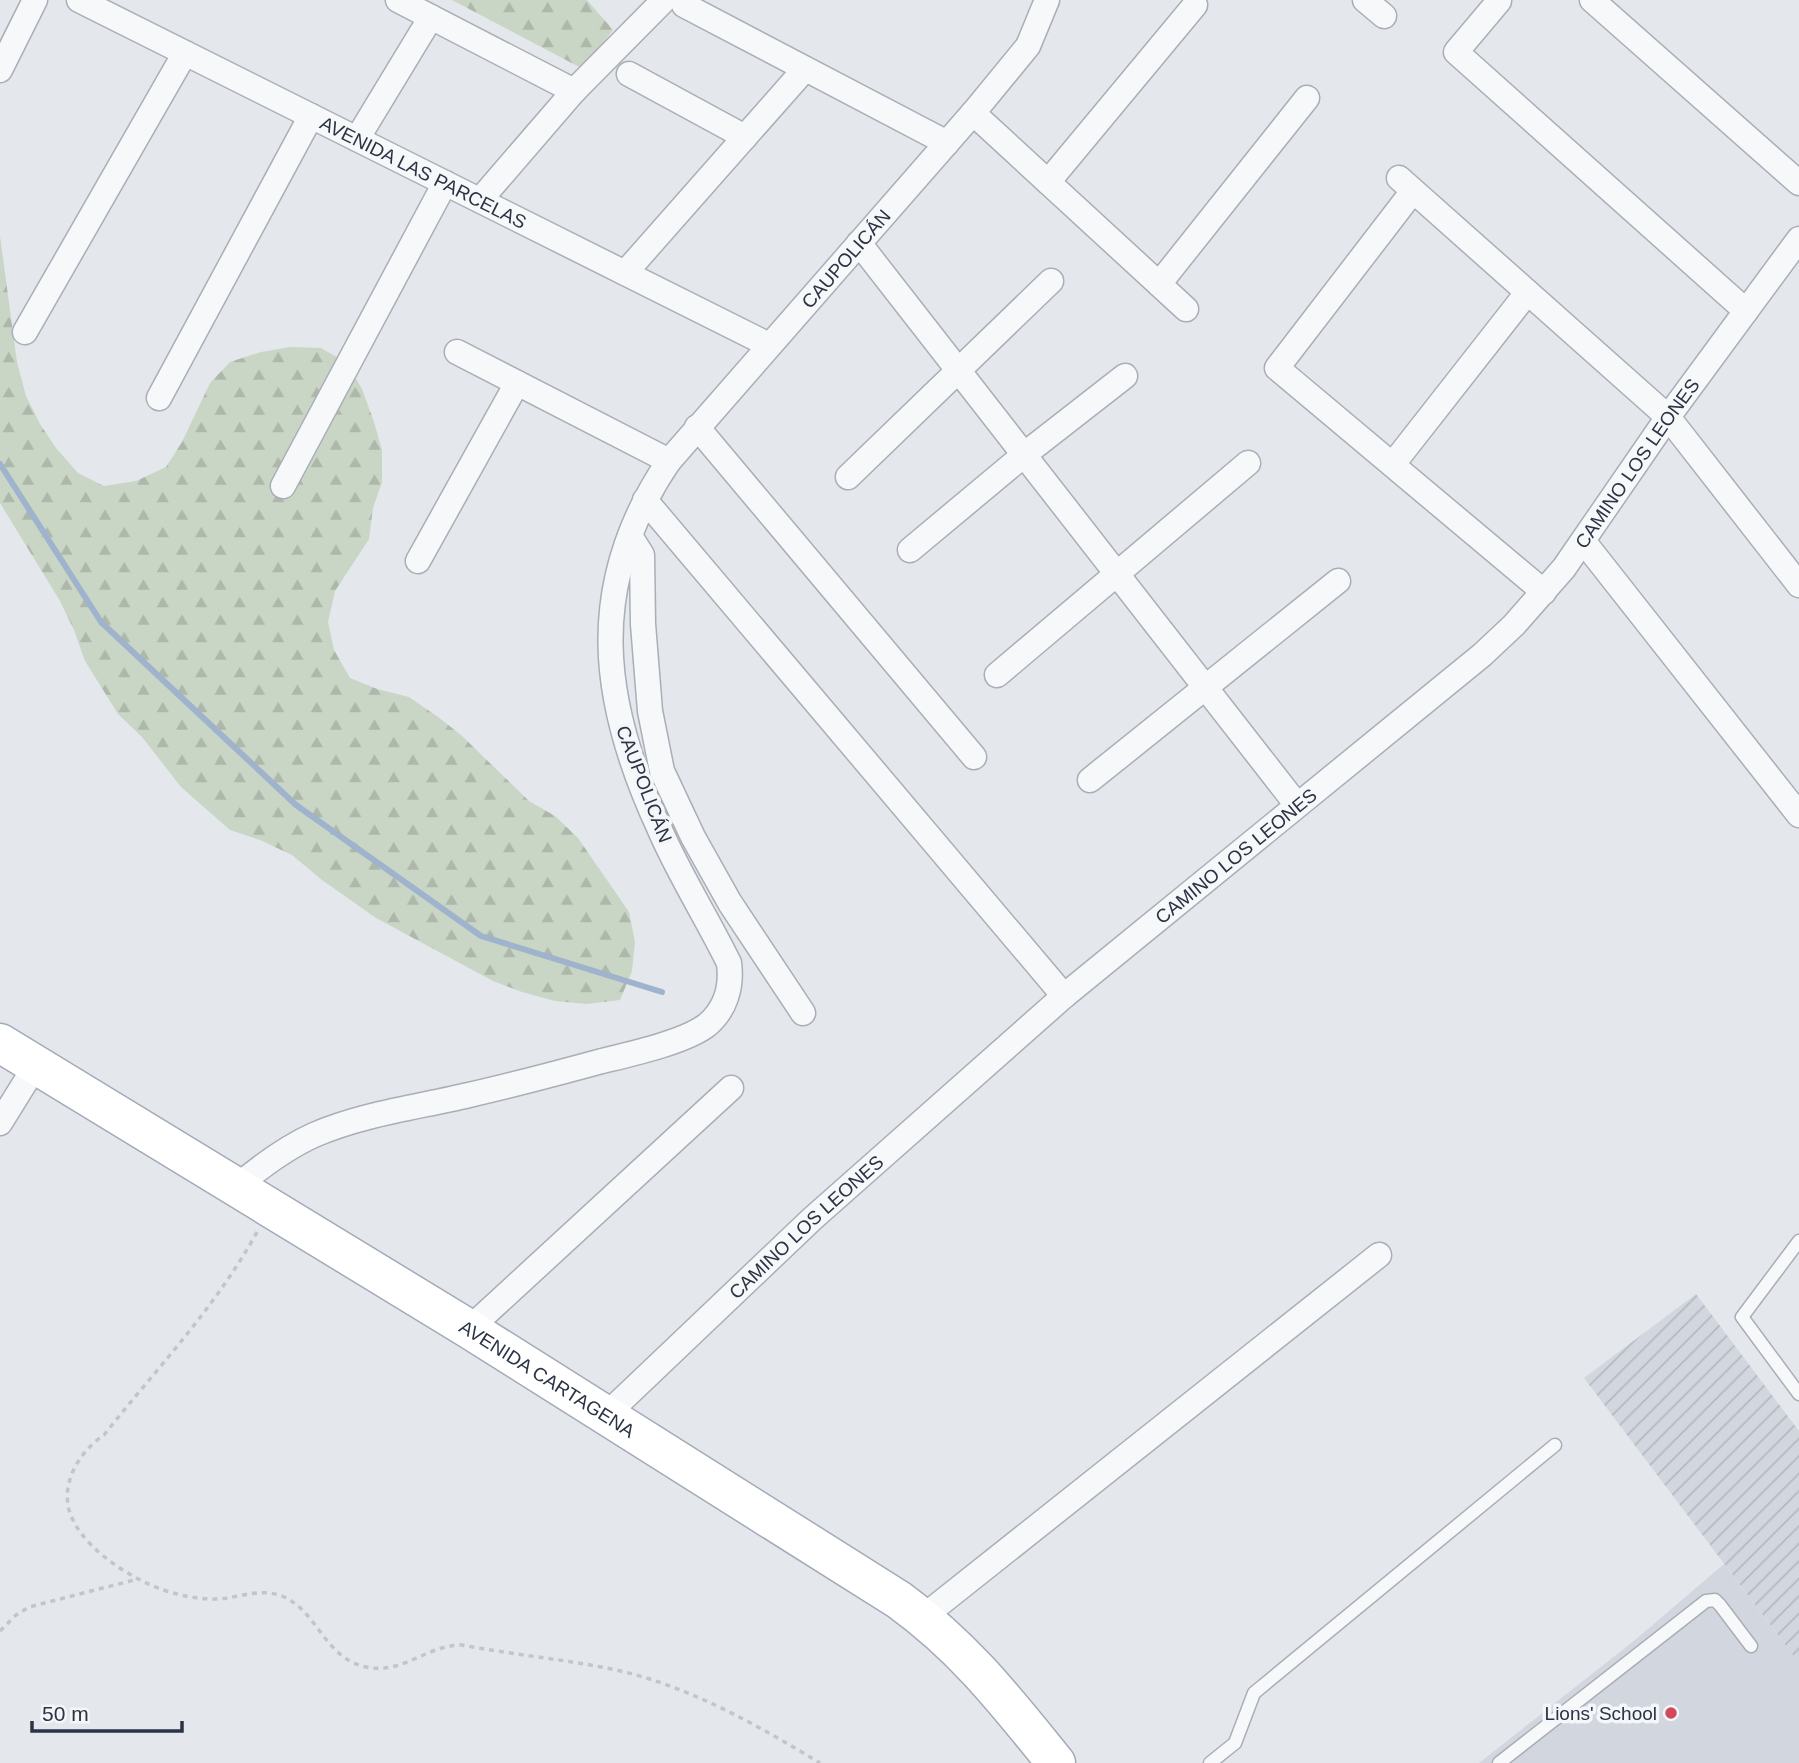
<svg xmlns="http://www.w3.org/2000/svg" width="1799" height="1763" viewBox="0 0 1799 1763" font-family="Arial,sans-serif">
	<defs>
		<pattern id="industrial-furrows" width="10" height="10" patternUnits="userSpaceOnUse" patternTransform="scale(1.75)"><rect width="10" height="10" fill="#d2d6de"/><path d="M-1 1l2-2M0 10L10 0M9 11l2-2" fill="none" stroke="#b4b8c0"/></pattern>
		<pattern id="forest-firs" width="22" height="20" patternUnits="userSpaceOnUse" patternTransform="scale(1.75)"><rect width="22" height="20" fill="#c9d6c5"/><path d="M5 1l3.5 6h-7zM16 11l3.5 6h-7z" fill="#adb8ab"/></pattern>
	</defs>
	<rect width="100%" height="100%" fill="#e4e7ec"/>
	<!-- built -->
	<path fill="#d2d6de" d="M1724,1564L1799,1663V1763H1479L1635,1640Z"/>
	<!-- industrial -->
	<path fill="url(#industrial-furrows)" d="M1696,1294L1799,1431V1663L1584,1378Z"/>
	<!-- forest -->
	<path fill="url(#forest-firs)" d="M452,0H587L613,30L583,69Z
		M0,236L17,362L26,396L40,424L56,448L78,473L104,486L136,481L166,467L182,442L210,383L230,362L261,352L290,347L321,348L347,363L362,389L374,422L382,450V482L373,508L369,539L335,591L328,622L334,650L350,678L377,689L409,697L438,717L461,735L529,801L555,816L578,838L629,912L635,942L632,971L620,1000L587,1004L555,1001L522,992L493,981L376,918L322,880L292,855L260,840L230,830L181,787L142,737L118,714L85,661L74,630L60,601L0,503Z"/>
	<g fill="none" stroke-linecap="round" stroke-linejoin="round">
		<!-- stream -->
		<path stroke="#9fb4cc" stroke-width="6" d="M0,464L101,622L296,805L481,936L662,992"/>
		<!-- lane casing -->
		<g stroke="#a9aeb7" stroke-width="15">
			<path id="lane" d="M1799,1241L1742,1317L1799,1394
				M1210,1763L1235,1743L1254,1693L1555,1445
				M1499,1763L1706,1601L1715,1600L1720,1605L1751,1646"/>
		</g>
		<!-- street casing -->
		<g stroke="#a9aeb7" stroke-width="27">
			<g id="street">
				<path id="s1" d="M79,0L769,345"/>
				<path d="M398,0L574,91"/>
				<path d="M1365,0L1384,16"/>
				<path d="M1592,0L1799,183"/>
				<path d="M1499,1L1456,52L1746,311"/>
				<path d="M684,5L947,143"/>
				<path d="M0,70L35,0"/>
				<path d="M629,74L745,137"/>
				<path d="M973,113L1186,309"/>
				<path d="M357,139L431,17"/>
				<path d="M1399,178L1668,417L1799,585"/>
				<path d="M1048,182L1195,5"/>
				<path d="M1413,191L1277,368L1544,592"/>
				<path d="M480,200L574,91L664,0"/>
				<path d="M859,243L1297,805"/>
				<path d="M625,273L805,69"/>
				<path d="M1159,284L1307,98"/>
				<path d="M25,332L185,53"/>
				<path d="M457,352L669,461"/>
				<path d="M159,398L311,116"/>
				<path d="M697,427L974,757"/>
				<path d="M1393,464L1527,293"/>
				<path d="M848,477L1051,281"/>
				<path d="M283,486L445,183"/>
				<path d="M645,500L1064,996"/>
				<path d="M630,536L642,555L643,624L650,711L662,771L693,837L730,903L803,1013"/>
				<path d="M1584,542L1799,815"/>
				<path d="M910,550L1025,454L1125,376"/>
				<path d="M418,561L517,383"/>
				<path d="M997,675L1248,463"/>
				<path d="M1090,780L1338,581"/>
				<path d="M0,1123L36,1065"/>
				<path id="s2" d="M235,1188C260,1167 285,1148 314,1135C362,1114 418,1107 469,1095C513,1085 558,1073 602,1061C631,1054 685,1042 707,1025C726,1009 732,986 729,963C707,918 680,876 660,830C600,701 585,585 669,461L973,113L1028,46L1047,0"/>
				<path d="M469,1329L731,1088"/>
				<path id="s3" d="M605,1416L812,1219L1064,996L1482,655L1514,625L1564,568L1668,417L1799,239"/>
				<path d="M923,1617L1379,1255"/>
			</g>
		</g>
		<!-- primary casing -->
		<g stroke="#a3abb8" stroke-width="41">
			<g id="primary">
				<path id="s4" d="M0,1043L469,1329L899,1600C965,1648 1005,1700 1056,1763"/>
			</g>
		</g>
		<!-- path -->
		<path stroke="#c2c5cb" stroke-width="3.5" stroke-dasharray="5 5" stroke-linecap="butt" d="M257,1232C216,1307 157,1368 104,1435C77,1453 56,1490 74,1522C91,1555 142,1586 177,1594C191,1598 205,1599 219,1599C241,1597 260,1588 282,1596C318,1611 324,1658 366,1667C403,1675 426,1645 462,1645C513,1655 565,1659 616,1670C689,1686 757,1725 820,1763
			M0,1631L16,1615L29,1607L138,1579"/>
		<!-- lane -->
		<use href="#lane" stroke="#f7f8fa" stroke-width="12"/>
		<!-- street -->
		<use href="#street" stroke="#f7f8fa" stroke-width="24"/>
		<!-- primary -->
		<use href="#primary" stroke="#fff" stroke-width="38"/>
	</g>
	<!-- markers -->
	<circle fill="#d1495b" stroke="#f4f6f9" stroke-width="2.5" cx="1671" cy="1713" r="7"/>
	<g text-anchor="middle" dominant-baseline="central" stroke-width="7" stroke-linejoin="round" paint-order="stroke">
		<!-- street labels -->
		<g font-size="19" fill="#2b3445" stroke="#f4f6f9">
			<text stroke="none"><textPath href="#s1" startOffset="385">AVENIDA LAS PARCELAS</textPath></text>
			<text stroke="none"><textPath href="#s2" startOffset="1381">CAUPOLICÁN</textPath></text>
			<text stroke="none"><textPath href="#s3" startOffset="1409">CAMINO LOS LEONES</textPath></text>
			<text transform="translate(644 784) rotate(69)">CAUPOLICÁN</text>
			<text stroke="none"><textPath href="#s3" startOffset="844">CAMINO LOS LEONES</textPath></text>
			<text stroke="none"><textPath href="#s3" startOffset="276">CAMINO LOS LEONES</textPath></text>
			<text stroke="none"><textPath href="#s4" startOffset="642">AVENIDA CARTAGENA</textPath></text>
		</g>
		<!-- poi labels -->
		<g font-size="19" fill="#2b3445" stroke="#f4f6f9" text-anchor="end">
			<text x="1657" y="1713">Lions' School</text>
		</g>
	</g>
	<!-- scale -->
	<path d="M32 1721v10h150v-10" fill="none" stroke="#2b3445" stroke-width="3.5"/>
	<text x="42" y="1721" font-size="21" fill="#2b3445" stroke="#f4f6f9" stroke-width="5" paint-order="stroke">50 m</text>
</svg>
